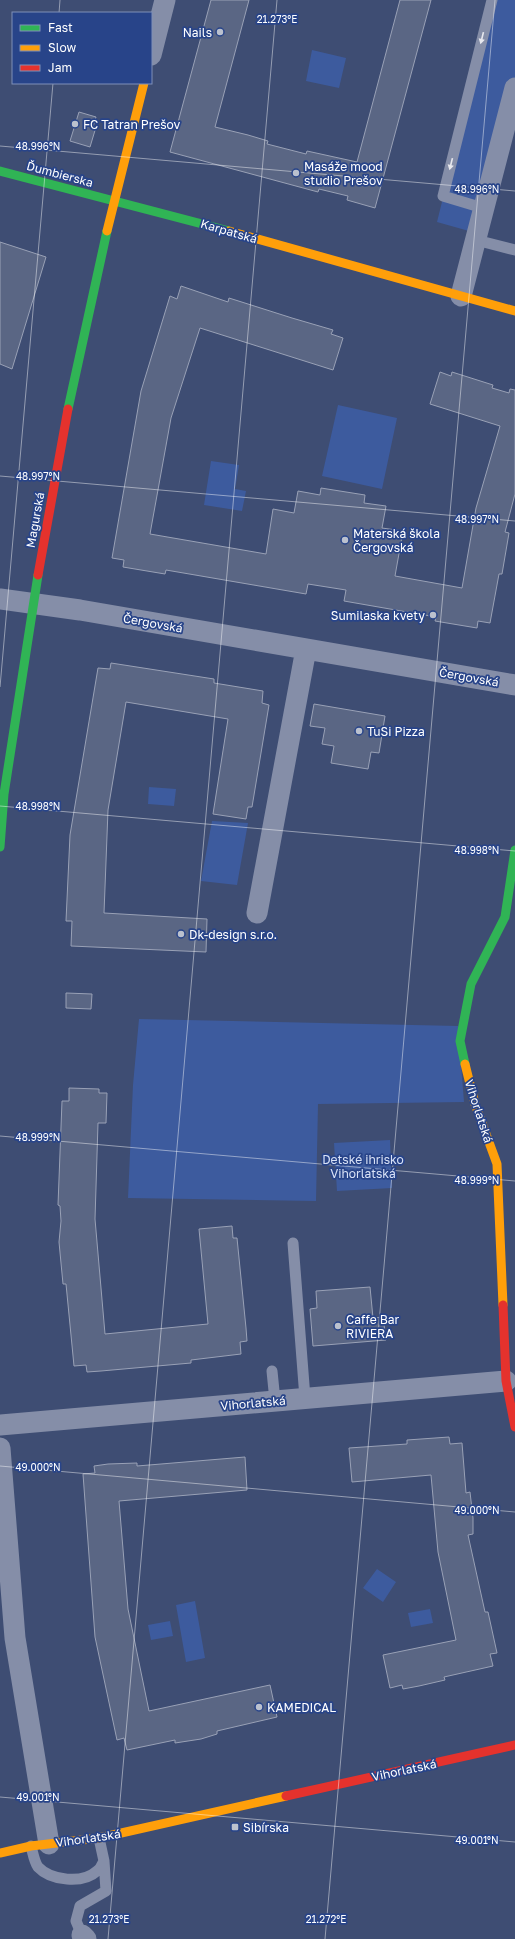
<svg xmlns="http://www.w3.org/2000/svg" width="515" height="1939" viewBox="0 0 515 1939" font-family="'Golos Text',sans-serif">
	<rect width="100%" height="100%" fill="#3e4d73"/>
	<!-- green -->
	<path fill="#3d5b9e" d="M492,0H515V114L483,235L437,222Z
		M312,50L346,58L339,88L306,81Z
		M338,405L397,418L382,489L322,476Z
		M211,461L239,465L235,489L246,491L242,511L204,505Z
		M149,787L176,789L174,806L148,804Z
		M212,821L248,823L237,885L201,881Z
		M139,1019L458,1026L464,1102L318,1104L316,1201L128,1198L133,1085Z
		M390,1140L392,1188L337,1191L334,1143Z
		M377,1569L396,1582L383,1602L363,1588Z
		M195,1601L205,1658L186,1662L176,1605Z
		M430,1609L433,1623L411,1627L408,1613Z
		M170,1621L173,1636L151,1640L148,1625Z"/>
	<!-- building -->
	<path fill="#5a6684" stroke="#99a1b6" d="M211,0H249L215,127L248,135L268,141L267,144L306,154L307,151L357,162L400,0H431L375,208L347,200L348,196L319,189L318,192L170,152Z
		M79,112L96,117L93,127H96L90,147L70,141Z
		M0,242L46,257L12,369L0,364Z
		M181,286L228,302L229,298L292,318L333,330L331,334L343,338L333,370L200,328L171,418L150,534L266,554L273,509L294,513L298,491L320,495L321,488L365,495L364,503L386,506L382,528L403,531L395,576L462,588L476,508L500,426L430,404L440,372L451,376L452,372L493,385L492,388L509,393L510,389L515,390V494L505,532L509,533L502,574H499L490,623L478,621L477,628L435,621L436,617L344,601L346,590L308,584L306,594L166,570L165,574L123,567L124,560L112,558L141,391L170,296L177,299Z
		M111,663L214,679V683L263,691L262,703L269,705L252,807H248L246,819L213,814L228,719L126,702L108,810L104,913L207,919L206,952L71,946L72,921H66L70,835L98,668L110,669Z
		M314,704L385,716L379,753L371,752L368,769L331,763L334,746L322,744L325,728L310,726Z
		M66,993L92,994L91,1009L66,1008Z
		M69,1088L99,1089V1093H107L106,1123H98L95,1219L105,1334L208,1324L199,1229L232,1226L233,1238H237L246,1328L247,1341L240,1342L241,1354L191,1360V1363L101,1371L87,1372L86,1365L74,1366L66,1284H63L59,1242L61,1221L60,1206L58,1205L62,1101H69Z
		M370,1287L373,1318L383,1317L386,1340L313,1346L310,1309L317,1308L316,1291Z
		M449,1437L450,1444L462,1443L466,1493L470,1492L473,1518V1534L468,1535L485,1612H488L497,1653L490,1654L493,1666L444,1677L445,1680L419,1686L403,1689L402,1685L390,1688L383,1655L456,1640L438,1552L431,1475L352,1482L349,1448L407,1444V1440Z
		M245,1457L247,1490L119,1501L128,1609L149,1711L270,1685L277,1717L217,1731V1734L201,1739L175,1743V1740L127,1750L124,1738L117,1740L95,1637L83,1474L95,1473L94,1466L108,1464L137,1463V1466Z"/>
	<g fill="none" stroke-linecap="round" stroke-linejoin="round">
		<!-- lane -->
		<path stroke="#858ea8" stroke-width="11" d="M483,208L443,196L492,0
			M476,240L515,250
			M293,1243L305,1398
			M272,1371L275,1401
			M31,1846C33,1853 34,1861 38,1867C51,1881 83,1884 97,1871C101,1869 102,1864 104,1861
			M82,1935L76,1921L80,1906L106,1891L104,1861L99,1838"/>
		<!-- street -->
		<path stroke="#858ea8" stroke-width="21" d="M151,55L165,0
			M461,296L515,88
			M0,599L80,610L515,685
			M257,913L306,649
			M0,1425L506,1381
			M0,1448L15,1638L49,1844
			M82,1935L86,1939"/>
		<!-- fast -->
		<path stroke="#30b455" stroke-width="9" d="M0,171L229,231
			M68,409L107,231
			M0,847L4,794L38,575
			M465,1064L460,1041L471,984L505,917L515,850"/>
		<!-- slow -->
		<path stroke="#ff9f0a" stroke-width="9" d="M107,231L144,83
			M229,231L515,311
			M465,1064L475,1104L497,1164L503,1305
			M0,1853L31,1846L99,1838L286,1796"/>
		<!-- jam -->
		<path stroke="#e5322d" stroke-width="9" d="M38,575L68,409
			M503,1305L506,1381L515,1427
			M286,1796L515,1745"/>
	</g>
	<!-- one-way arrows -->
	<defs><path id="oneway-solid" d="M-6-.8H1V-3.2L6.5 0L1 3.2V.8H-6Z"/></defs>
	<g fill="#e7e8ee">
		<use href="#oneway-solid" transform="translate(482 38) rotate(104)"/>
		<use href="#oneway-solid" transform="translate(451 164) rotate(104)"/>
	</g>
	<!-- ticks -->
	<path fill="none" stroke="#fff" stroke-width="1" stroke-opacity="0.45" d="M59,13L60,0M0,146L515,191M0,476L515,521M0,687L53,83M0,806L515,851M0,1136L515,1181M0,1466L515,1512M0,1797L515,1842M108,1939L277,0M325,1939L495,0"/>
	<!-- markers -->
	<g fill="#bbc1ce" stroke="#284489" stroke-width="1.5">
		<circle cx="220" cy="32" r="4"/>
		<circle cx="75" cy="124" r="4"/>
		<circle cx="296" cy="173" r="4"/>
		<circle cx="345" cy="540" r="4"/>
		<circle cx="433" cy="615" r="4"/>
		<circle cx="359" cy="731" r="4"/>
		<circle cx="181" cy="934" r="4"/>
		<circle cx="338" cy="1326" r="4"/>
		<circle cx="259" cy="1707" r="4"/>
		<rect x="231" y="1823" width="8" height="8" rx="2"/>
	</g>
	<g text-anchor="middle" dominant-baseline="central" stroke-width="3.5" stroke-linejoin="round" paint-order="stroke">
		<!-- poi labels -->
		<g font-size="12" fill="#fff" stroke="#284489" text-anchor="start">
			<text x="212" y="32" text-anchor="end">Nails</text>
			<text x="83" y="124">FC Tatran Prešov</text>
			<text x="304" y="166">Masáže mood<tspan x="304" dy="14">studio Prešov</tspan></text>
			<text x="353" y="533">Materská škola<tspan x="353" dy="14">Čergovská</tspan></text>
			<text x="425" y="615" text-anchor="end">Sumilaska kvety</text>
			<text x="367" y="731">TuSi Pizza</text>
			<text x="189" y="934">Dk-design s.r.o.</text>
			<text x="346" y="1319">Caffe Bar<tspan x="346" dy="14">RIVIERA</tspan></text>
			<text x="267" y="1707">KAMEDICAL</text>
			<text x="243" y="1827">Sibírska</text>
		</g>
		<!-- street labels -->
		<g font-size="12" fill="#fff" stroke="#284489">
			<text transform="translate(60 174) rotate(15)">Ďumbierska</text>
			<text transform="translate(229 231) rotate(16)">Karpatská</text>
			<text transform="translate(35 520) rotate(-80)">Magurská</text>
			<text transform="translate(153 623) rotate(10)">Čergovská</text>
			<text transform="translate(469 677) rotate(10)">Čergovská</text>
			<text transform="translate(479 1111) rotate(72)">Vihorlatská</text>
			<text transform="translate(253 1403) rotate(-5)">Vihorlatská</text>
			<text transform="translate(404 1770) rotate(-12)">Vihorlatská</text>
			<text transform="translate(88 1838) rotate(-8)">Vihorlatská</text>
		</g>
		<!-- park labels -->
		<g font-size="12" fill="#d9e2f7" stroke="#284489">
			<text x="363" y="1159">Detské ihrisko<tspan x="363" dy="14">Vihorlatská</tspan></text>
		</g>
	</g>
	<g font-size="10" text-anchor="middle" fill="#fff" stroke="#284489" stroke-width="3.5" stroke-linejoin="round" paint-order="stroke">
		<text x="277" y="23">21.273°E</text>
		<text x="38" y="150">48.996°N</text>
		<text x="477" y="193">48.996°N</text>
		<text x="38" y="480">48.997°N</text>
		<text x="477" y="523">48.997°N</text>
		<text x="38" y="810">48.998°N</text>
		<text x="477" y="854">48.998°N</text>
		<text x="38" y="1141">48.999°N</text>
		<text x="477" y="1184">48.999°N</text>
		<text x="38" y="1471">49.000°N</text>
		<text x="477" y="1514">49.000°N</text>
		<text x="38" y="1801">49.001°N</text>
		<text x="477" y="1844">49.001°N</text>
		<text x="109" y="1923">21.273°E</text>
		<text x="326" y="1923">21.272°E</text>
	</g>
	<!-- legend -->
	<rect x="12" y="12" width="140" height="72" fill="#284489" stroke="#7e8fb8"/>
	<rect x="20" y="25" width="20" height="6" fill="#30b455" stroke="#7e8fb8"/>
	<text x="48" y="32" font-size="12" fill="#ffffff">Fast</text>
	<rect x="20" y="45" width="20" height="6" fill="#ff9f0a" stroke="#7e8fb8"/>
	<text x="48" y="52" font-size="12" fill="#ffffff">Slow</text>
	<rect x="20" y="65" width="20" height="6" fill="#e5322d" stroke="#7e8fb8"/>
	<text x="48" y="72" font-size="12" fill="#ffffff">Jam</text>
</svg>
